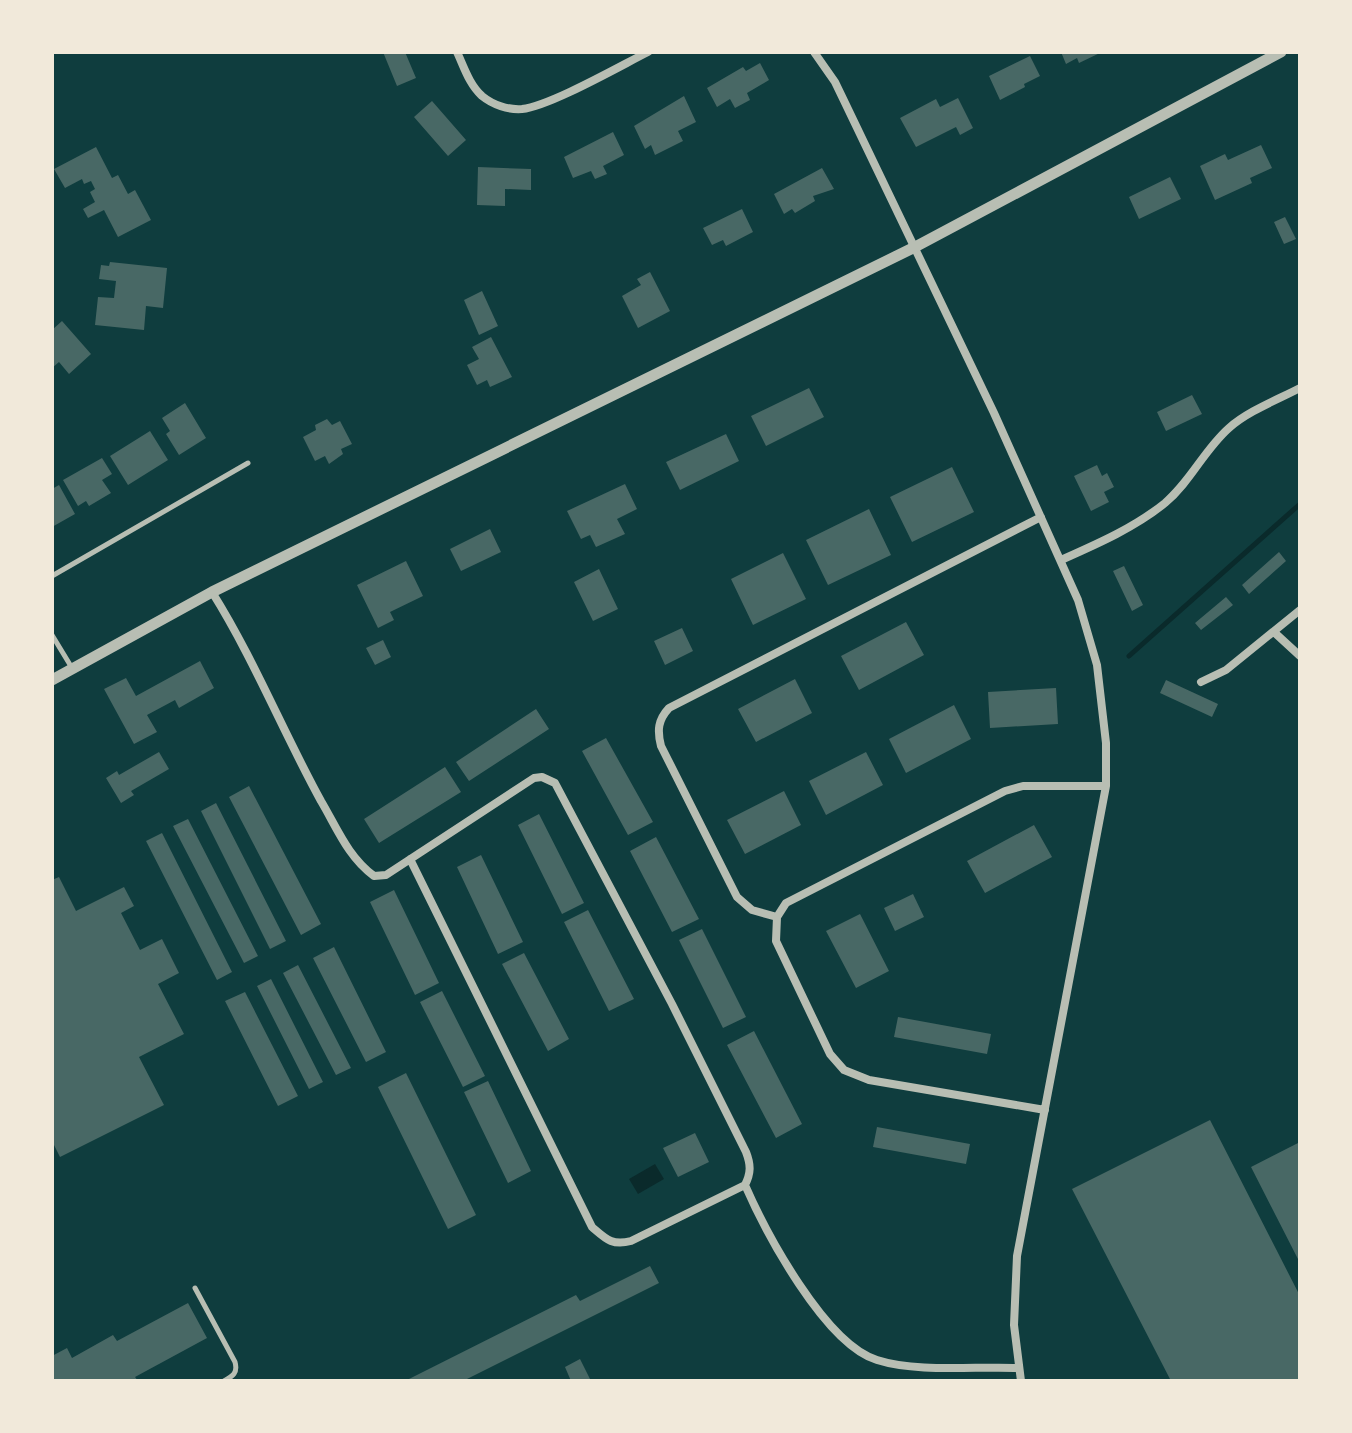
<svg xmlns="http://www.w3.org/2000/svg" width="1352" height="1433" viewBox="0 0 1352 1433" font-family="'Nunito Sans',sans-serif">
	<rect width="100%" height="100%" fill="#0f3d3e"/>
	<!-- water -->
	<path fill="#0a2a2b" d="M655,1164L664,1179L638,1194L629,1179Z"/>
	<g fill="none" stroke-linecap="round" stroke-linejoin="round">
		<!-- stream -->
		<path stroke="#0a2a2b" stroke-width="5" d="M1129,656L1300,504"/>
	</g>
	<!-- building -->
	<path fill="#486865" d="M383,52H405L416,78L397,86Z
		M1061,52H1102L1079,63L1077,58L1066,64Z
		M1030,56L1040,76L1024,84L1025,87L1000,100L989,76Z
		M760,63L769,80L747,93L750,100L735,108L730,99L717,107L707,88L743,67L746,71Z
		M684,96L696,122L678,131L683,141L655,155L651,145L645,149L634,126Z
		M958,98L973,128L960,135L956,127L916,147L900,118L936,99L940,107Z
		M432,101L466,140L448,156L414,117Z
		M613,132L624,155L603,166L607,174L595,179L591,171L573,178L564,157Z
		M1261,145L1272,168L1250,178L1252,183L1215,200L1200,166L1225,154L1228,160Z
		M96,147L112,178L118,175L128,194L135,190L151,220L118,237L104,210L88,218L83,209L95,202L90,192L95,189L91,181L84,184L82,179L65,188L54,169Z
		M478,167L531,169V190L505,189V206L477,205Z
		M822,168L834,189L813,196L815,201L795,213L792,209L784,214L774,194Z
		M1170,177L1181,199L1139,219L1129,197Z
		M742,209L753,232L726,246L723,240L712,245L703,228Z
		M1285,217L1296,239L1284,244L1274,222Z
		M110,262L167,268L163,308L146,306L144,330L95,325L98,297L114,298L116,281L99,279L101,265L109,266Z
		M650,272L670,311L638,328L622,296L641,285L637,279Z
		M482,291L498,326L479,335L464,300Z
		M62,321L91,354L69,374L59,362L52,368V330Z
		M491,337L512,377L490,387L487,380L477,385L467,365L479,359L472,347Z
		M809,388L824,417L766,446L751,416Z
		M1192,395L1202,414L1166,431L1157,412Z
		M185,403L206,438L179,455L166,434L170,431L162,418Z
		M327,419L332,425L340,421L352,444L341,449L343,454L329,464L325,456L315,461L303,437L316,430L315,425Z
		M150,431L168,460L128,485L110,456Z
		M726,434L739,461L680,490L666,462Z
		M102,458L112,474L102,480L111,493L89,506L86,501L78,506L63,480Z
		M1097,465L1102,476L1107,473L1114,487L1104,492L1109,502L1091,511L1074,476Z
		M952,467L974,512L912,542L890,497Z
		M625,484L637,509L617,519L625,534L596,547L590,535L581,539L567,511Z
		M59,485L75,514L52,527V489Z
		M869,509L891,555L828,585L806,540Z
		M490,529L501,552L461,571L450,549Z
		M1279,552L1286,561L1249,594L1242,585Z
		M783,553L806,599L753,625L731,579Z
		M406,561L423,596L390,612L394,620L378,628L357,585Z
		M1124,566L1143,605L1132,611L1113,571Z
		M599,569L618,609L593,621L574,582Z
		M1226,597L1233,605L1201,630L1195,623Z
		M906,622L924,655L859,690L841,656Z
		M682,628L693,651L665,665L654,641Z
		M383,640L391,657L375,665L366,648Z
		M200,661L214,688L179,708L175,700L147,715L157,732L134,744L104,689L126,678L136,696Z
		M795,679L812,713L756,742L738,709Z
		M1166,680L1218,704L1212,717L1160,693Z
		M1056,688L1058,724L990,728L988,692Z
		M954,705L971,739L906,773L889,739Z
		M536,709L549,729L469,781L456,762Z
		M606,738L653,822L628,835L582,751Z
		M159,752L169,769L131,791L134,795L121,803L106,778L117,771L119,775Z
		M866,752L883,785L826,815L809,781Z
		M445,767L461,792L379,843L364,819Z
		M249,786L321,924L301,935L229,797Z
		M784,791L801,825L745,854L727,820Z
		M216,803L286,941L270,949L201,811Z
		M539,814L584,903L562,914L518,825Z
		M188,819L258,956L244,963L173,826Z
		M1034,825L1052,857L985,893L967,861Z
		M162,833L232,972L217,980L146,841Z
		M656,837L699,919L672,932L630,851Z
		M481,855L523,942L498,954L457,867Z
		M59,877L76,911L124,887L134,906L121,913L140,950L162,939L179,973L158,984L184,1034L139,1057L164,1105L60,1157L52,1141V880Z
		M394,890L439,983L415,995L370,902Z
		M913,894L924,917L895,931L884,908Z
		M588,910L634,999L609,1011L564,922Z
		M860,914L889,971L856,988L826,931Z
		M702,929L746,1017L723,1028L679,940Z
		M334,947L386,1052L366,1062L313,958Z
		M524,953L569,1039L548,1051L502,964Z
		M298,965L351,1068L336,1075L283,973Z
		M271,979L323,1082L309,1089L257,986Z
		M442,991L485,1076L463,1087L420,1002Z
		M245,992L298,1096L278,1106L225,1001Z
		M898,1017L991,1034L987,1054L894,1037Z
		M754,1031L802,1124L776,1138L727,1045Z
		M406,1073L476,1215L448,1229L378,1087Z
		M488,1081L531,1171L508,1183L464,1092Z
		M1210,1120L1300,1296V1381H1171L1072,1189Z
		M877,1127L970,1144L966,1164L873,1147Z
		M695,1133L709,1162L678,1177L663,1148Z
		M1300,1142V1263L1251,1167Z
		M650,1266L659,1283L463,1381H405L576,1295L580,1301Z
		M188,1303L207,1338L135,1377L138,1381H52V1356L67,1348L72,1358L113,1335L117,1341Z
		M580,1359L591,1381H571L565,1367Z"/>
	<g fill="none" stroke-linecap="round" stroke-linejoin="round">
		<!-- service -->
		<path stroke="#b8beb3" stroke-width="5" d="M52,576L248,463
			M52,635L72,668
			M195,1288L235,1362C238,1373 233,1376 224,1381"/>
		<!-- minor -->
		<path stroke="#b8beb3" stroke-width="8" d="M457,52C464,67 469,84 482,96C493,105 508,110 522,109C550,106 620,66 648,52
			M814,52L835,82L848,109L994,413L1078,600L1097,665L1106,743V786L1017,1256L1014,1325L1021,1381
			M1061,560C1097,544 1134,528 1165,503C1191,481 1204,450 1229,428C1248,411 1277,400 1300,388
			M212,592C254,659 283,732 321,801C337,828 348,857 374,876L386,875L534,778L542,777L555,783L672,1004L746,1152C751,1165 751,1173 745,1185L631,1241C612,1246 606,1239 592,1227L410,859
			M1275,633L1300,656
			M1201,682L1226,670L1300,610
			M777,917L752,910L737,897L661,746C657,730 658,720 669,708L1041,517
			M1045,1110L869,1080L844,1070L830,1054L776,941L777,917L786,903L1005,791L1023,786H1106
			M745,1185C766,1233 825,1344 877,1360C918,1373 975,1366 1019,1368"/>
		<!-- tertiary -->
		<path stroke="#b8beb3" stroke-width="11" d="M52,680L212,592L915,247L1281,52"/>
	</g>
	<!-- border -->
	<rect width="1352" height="1433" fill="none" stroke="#f1e9da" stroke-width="108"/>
</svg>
